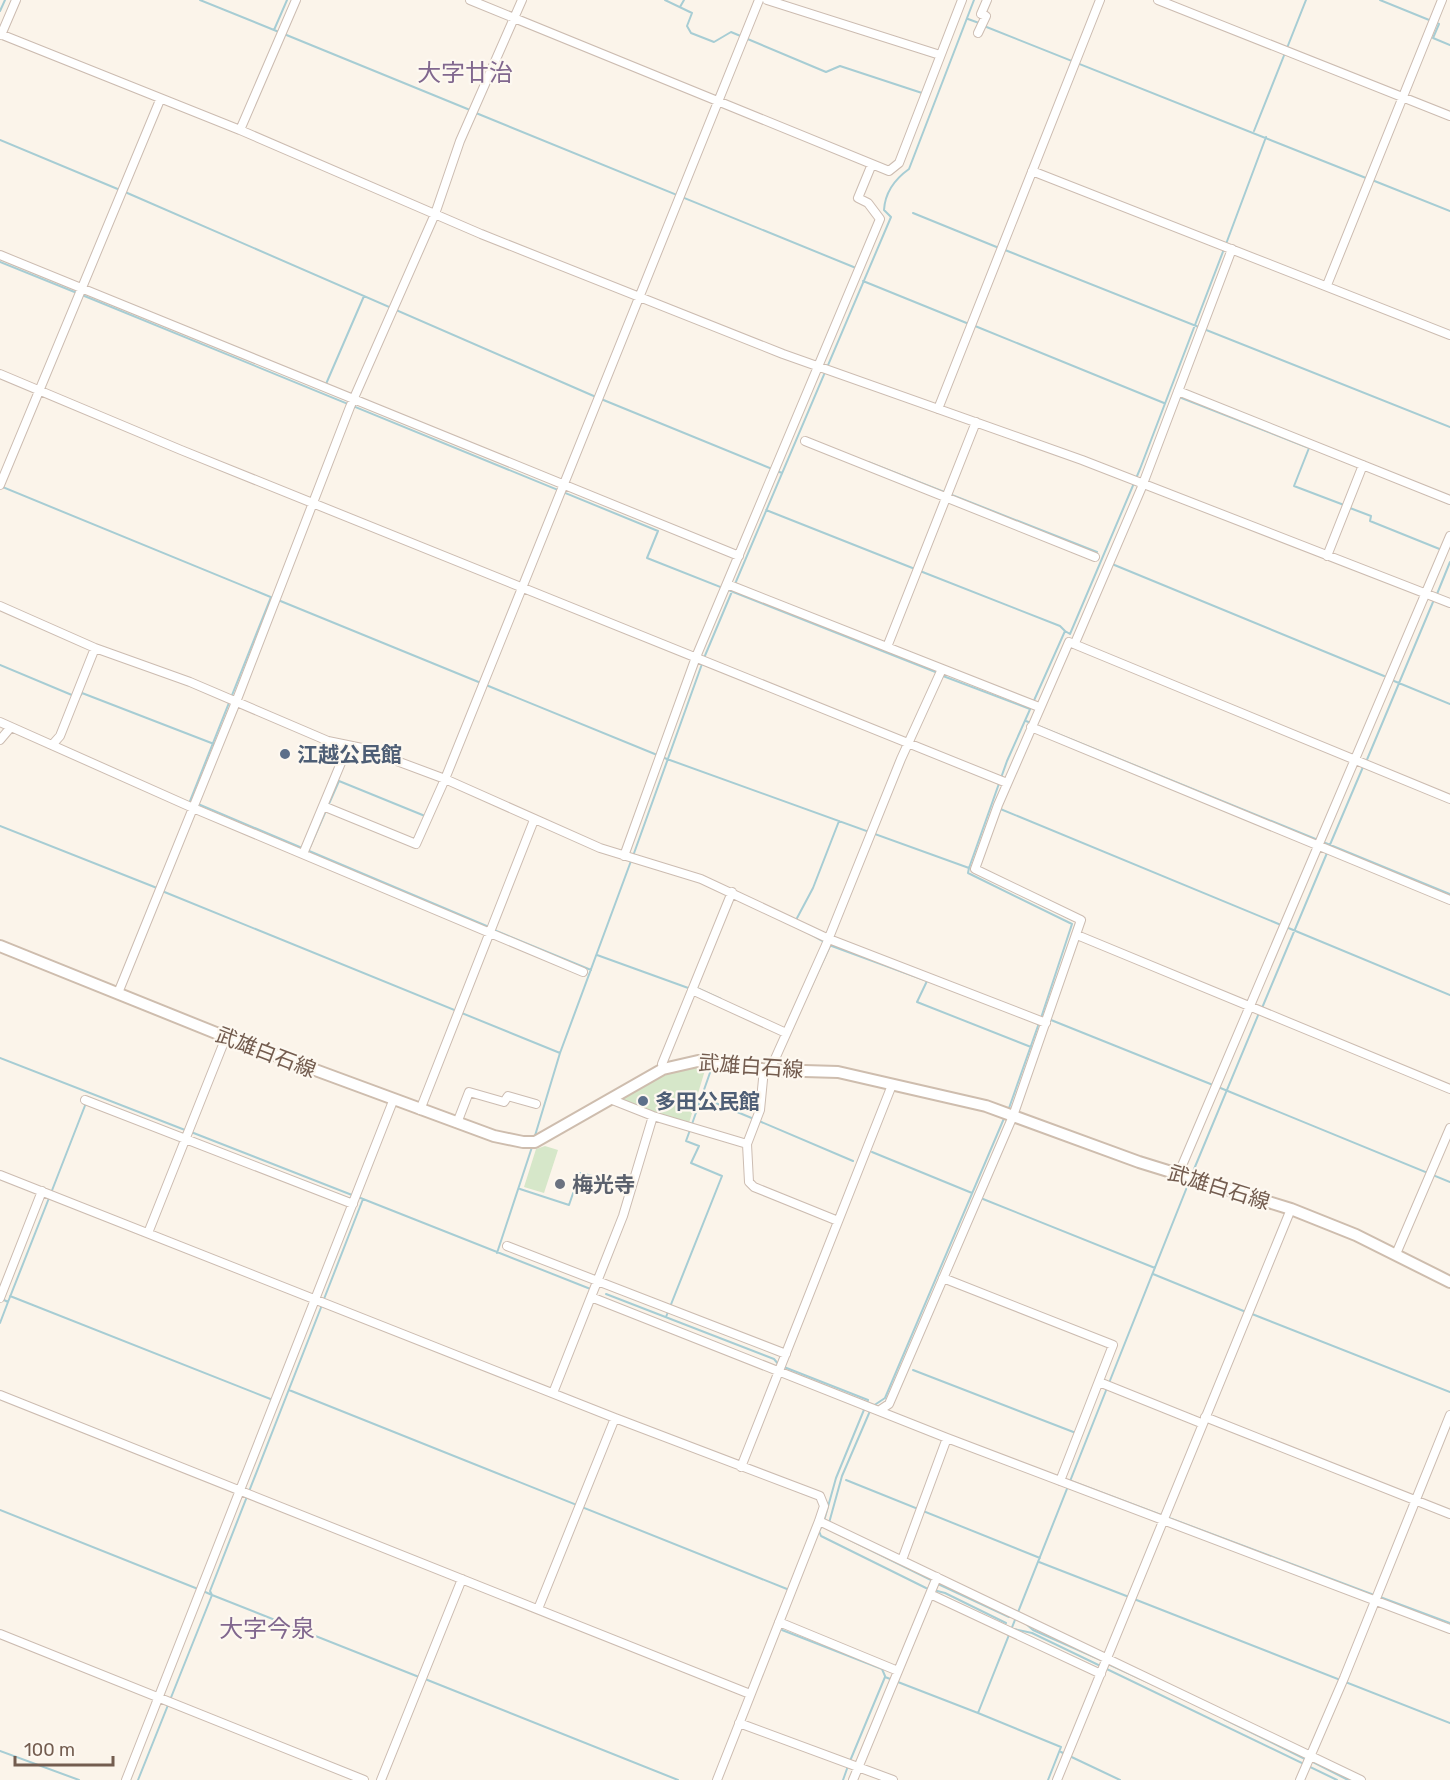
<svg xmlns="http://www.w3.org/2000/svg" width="1450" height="1780" viewBox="0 0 1450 1780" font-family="Rubik,'Noto Sans JP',sans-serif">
	<rect width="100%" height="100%" fill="#fbf4ea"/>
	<!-- green -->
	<path fill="#d6e7c9" d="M689,1066L706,1067L689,1123L619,1104L618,1099L667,1072Z
		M545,1146L558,1150L544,1193L524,1187L536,1149Z"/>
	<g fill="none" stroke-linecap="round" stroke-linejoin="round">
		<!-- stream -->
		<path stroke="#a7cdd4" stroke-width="2" d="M200,0L274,30
			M665,0L692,13L687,26L691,33L714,42L731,32L826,72L840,66L922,93
			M1380,0L1439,24L1433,38L1450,45
			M680,7L684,0
			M0,11L5,0
			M968,19L979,23
			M984,26L1366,178
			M279,32L274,30L287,0
			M284,34L470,110
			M1287,48L1306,0
			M476,113L856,268
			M1254,131L1285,53
			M0,140L120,190
			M1372,180L1450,211
			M125,192L596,397
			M913,213L999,248
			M1226,244L1266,137
			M1005,250L1450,427
			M0,262L77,293
			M863,281L969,324
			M82,295L658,531L647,558L938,673
			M975,326L1164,403
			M326,384L364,296
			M1179,397L1309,448L1294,486L1344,505
			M601,399L782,473
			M868,462L1097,552
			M0,486L273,598
			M1350,508L1371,516L1370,521L1442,550
			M766,510L915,569
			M1112,564L1384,676
			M920,571L1060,626L1065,631
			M735,584L891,217L884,210C885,193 895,179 909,169L974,0
			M1437,594L1450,562
			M278,600L481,683
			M704,658L733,589
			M0,665L79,698L82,693L214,744
			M943,676L1030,709
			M1394,681L1450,704
			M486,685L667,759L969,868
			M1026,721L1318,840
			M1366,762L1433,602
			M193,802L190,801L271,597
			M198,804L489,927
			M998,808L1281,925
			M0,826L157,888
			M1323,842L1450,894
			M310,847L339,781L425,816
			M1329,847L1363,767
			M633,856L702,664
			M162,891L560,1053
			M796,920L813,888L839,821
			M794,925L824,942
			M1286,927L1450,995
			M494,930L591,970
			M829,945L927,981L917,1002L1031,1047
			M597,955L691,989
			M697,988L721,999
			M1262,1008L1327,853
			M1041,1018L1072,924L968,873L969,868L1007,761L1065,631L1070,634L1140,469L1224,249
			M1051,1020L1213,1085
			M0,1058L185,1130
			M714,1059L715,1057L770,1064
			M775,1065L830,946
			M1218,1087L1450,1182
			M701,1097L754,1119
			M1008,1111L1039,1023
			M759,1121L853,1161
			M692,1124L712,1067
			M191,1132L352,1195
			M534,1139L560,1053L631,861
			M872,1152L972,1193
			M1192,1174L1259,1013
			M520,1189L569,1205L580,1173L618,1182L627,1188
			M51,1193L86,1103
			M358,1197L593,1290
			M983,1199L1155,1268
			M497,1253L533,1144
			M1153,1274L1246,1312
			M606,1294L774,1359L779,1365
			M10,1296L273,1400
			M324,1299L363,1199
			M8,1302L49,1198
			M1252,1314L1450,1392
			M666,1317L722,1176L691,1163L699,1146L686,1141L690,1130
			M0,1323L8,1302L2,1299
			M784,1367L868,1400L836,1478L824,1521
			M913,1370L1076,1433
			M1109,1383L1189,1182
			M289,1390L787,1589
			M873,1406L885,1398L1005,1116
			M846,1480L1040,1558
			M1071,1481L1374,1595
			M0,1510L198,1589
			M829,1523L842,1476L870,1411
			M822,1526L819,1531L821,1536L926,1588L945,1593L1006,1623
			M828,1529L933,1581
			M1039,1562L1129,1597
			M938,1584L1009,1617
			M203,1591L212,1595L210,1591L322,1305
			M1380,1597L1450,1623
			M1134,1599L1450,1723
			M1025,1623L1033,1630L1103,1661
			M1014,1629L1032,1633L1337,1780
			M782,1630L882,1669L885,1676
			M1108,1664L1154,1685
			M425,1679L678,1780
			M978,1713L1061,1747L1048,1780
			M1224,1719L1305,1759
			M0,1751L79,1780
			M1061,1752L1120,1780
			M850,1761L885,1677L978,1713L1107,1388
			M1311,1761L1348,1780
			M138,1780L212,1595L419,1677
			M843,1780L848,1766"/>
		<!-- street casing -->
		<g stroke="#ccbcb1" stroke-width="10">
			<path id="street" d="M470,0L889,171L899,163L962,0
				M767,0L940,55
				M1158,0L1450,116
				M978,33L986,16L981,14L987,0
				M0,34L240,130L481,234L783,354L1082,460L1450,603
				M1,35L16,0
				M240,130L296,0
				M1032,171L1450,335
				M0,255L739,556
				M1327,285L1442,0
				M0,374L181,450L1007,783
				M1178,391L1450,500
				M938,409L1100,0
				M805,441L1095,557
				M0,485L160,100
				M1327,556L1363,465
				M727,584L1039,707
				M0,606L95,648L190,682L328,741L362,748L445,779L600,848L701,879L829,939L1046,1023
				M1075,643L1141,489L1232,249
				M887,647L976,422
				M0,722L193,808L583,972
				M1031,727L1450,900
				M0,740L11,727
				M52,745L60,736L95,648
				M323,806L416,844L445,779L759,0
				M303,854L348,746
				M624,856L696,657L880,219L868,203L858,198L872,164
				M1077,935L1450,1089
				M692,990L786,1033
				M118,993L236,702L350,407L435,214L460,141L522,0
				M663,1069L662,1064L732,892
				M764,1069L760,1110L747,1144L749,1182L754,1187L838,1221
				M770,1070L826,945L901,759L942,669
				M610,1099L653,1116L747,1144
				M85,1100L353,1204
				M420,1110L534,820
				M457,1123L469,1092L504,1102L508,1096L536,1104
				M0,1175L615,1418L820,1496L824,1506L819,1521L717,1780
				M1178,1175L1450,536
				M148,1233L226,1037
				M507,1246L786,1354
				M1396,1254L1450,1128
				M943,1278L1113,1345L1060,1481
				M591,1297L947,1438L1450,1629
				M0,1298L42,1191
				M1099,1382L1201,1423
				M553,1393L623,1216L653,1116
				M0,1395L750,1694
				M880,1410L889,1404L1013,1116L1081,920L975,869L998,805L1069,642L1450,799
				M1205,1417L1450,1514
				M741,1467L892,1085
				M819,1521L1361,1780
				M902,1560L947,1438
				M930,1594L1101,1674
				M538,1609L615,1418
				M779,1622L898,1671
				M0,1634L364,1780
				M739,1723L893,1780
				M126,1780L393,1101
				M381,1780L462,1579
				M853,1780L937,1577
				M1057,1780L1291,1209
				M1300,1780L1344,1678L1450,1415"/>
		</g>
		<!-- secondary casing -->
		<g stroke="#cebdae" stroke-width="14">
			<path id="secondary" d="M0,946L226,1037L494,1136L523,1142H535L663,1069L698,1061L770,1070L838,1072L986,1106L1139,1162L1291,1209L1356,1235L1450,1282"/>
		</g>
		<!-- street -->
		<use href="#street" stroke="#fff" stroke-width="8"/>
		<!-- secondary -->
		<use href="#secondary" stroke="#fff" stroke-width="10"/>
	</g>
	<!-- markers -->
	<g fill="#5c6f8a" stroke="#fdf8f0" stroke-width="2">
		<circle cx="285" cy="754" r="6"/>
		<circle cx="643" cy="1101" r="6"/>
	</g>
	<circle fill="#6b7280" stroke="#fdf8f0" stroke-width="2" cx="560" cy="1184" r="6"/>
	<g text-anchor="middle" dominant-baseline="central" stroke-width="4.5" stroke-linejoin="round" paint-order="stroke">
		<!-- service labels -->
		<g font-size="21" font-weight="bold" fill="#4e5e75" stroke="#fdf8f0" text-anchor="start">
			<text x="297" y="754">江越公民館</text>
			<text x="655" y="1101">多田公民館</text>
		</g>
		<!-- street labels -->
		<g font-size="21" fill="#735c4f" stroke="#fdf8f0">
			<text transform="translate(266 1052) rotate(21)">武雄白石線</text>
			<text transform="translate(751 1066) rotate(4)">武雄白石線</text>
			<text transform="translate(1219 1187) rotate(17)">武雄白石線</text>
		</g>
		<!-- worship labels -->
		<g font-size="21" font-weight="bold" fill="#5b616d" stroke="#fdf8f0" text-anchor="start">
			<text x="572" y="1184">梅光寺</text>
		</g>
		<!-- quarter labels -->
		<g font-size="24" fill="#81678e" stroke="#fdf8f0">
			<text x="465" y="73">大字廿治</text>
			<text x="267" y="1629">大字今泉</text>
		</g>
	</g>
	<!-- scale -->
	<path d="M15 1756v9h98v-9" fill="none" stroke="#735c4f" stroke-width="3"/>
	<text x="24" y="1756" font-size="18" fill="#735c4f" stroke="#fdf8f0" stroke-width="4.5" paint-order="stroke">100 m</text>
</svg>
